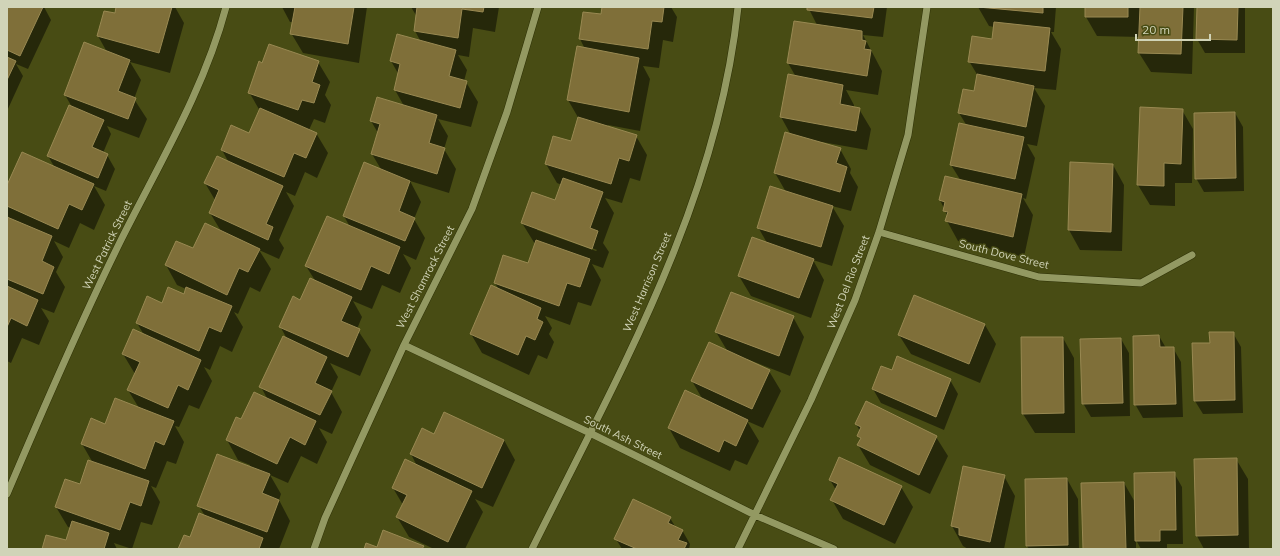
<svg xmlns="http://www.w3.org/2000/svg" width="1280" height="556" viewBox="0 0 1280 556" font-family="Mulish,sans-serif">
	<rect width="100%" height="100%" fill="#484c14"/>
	<!-- shadow -->
	<path fill="#0007" fill-rule="evenodd" d="M7,7H44L51,20L28,69L16,64L23,76L7,111Z
		M117,7H175L184,23L170,73L130,62L141,80L134,99L147,119L139,138L107,126L111,134L103,153L107,155L115,169L106,191L94,186L105,205L94,230L80,223L69,248L54,241L63,257L56,272L65,287L54,313L41,308L49,321L39,345L22,338L11,363L7,361V218L10,220L7,214V187L55,168L48,156L72,107L65,95L107,52L98,36L115,15Z
		M282,7H367L359,63L303,53L291,33L293,22H290Z
		M411,7H499L495,32L473,28L469,57L458,55L467,70L464,81L466,82L478,102L471,127L438,119L448,136L444,149L456,169L449,193L410,181L421,202L414,219L425,238L416,260L403,254L411,268L400,293L382,285L372,309L353,301L362,317L357,329L371,350L360,376L330,363L338,377L331,392L342,412L332,434L319,428L327,442L317,464L301,456L288,483L270,475L281,494L279,500L290,521L279,549L267,548L268,549H179L190,538L205,516L199,506L250,467V465L238,460L227,440L242,421L268,400L261,387L287,339L280,326L316,282L306,266L350,227L344,216L382,171L372,154L378,133L371,121L404,106L395,90L399,75L391,61L421,42L415,31L417,17Z
		M603,7H671L677,17L673,42L663,40L659,68L643,66L650,79L640,131L608,125L607,127L636,136L647,155L640,181L630,178L622,203L605,198L614,213L603,243L609,252L603,268L592,264L601,280L591,306L578,302L570,325L545,316L552,328L549,334L554,342L547,359L538,355L529,375L482,353L471,334L499,290L495,283L528,265L535,244L522,223L556,202L562,185L557,183L546,164L572,142L579,119L568,100L578,47L585,49L580,39L601,16ZM537,228L597,250L596,251L537,230Z
		M808,7H887L883,37L863,35L882,71L878,95L846,90L854,105V108L859,109L871,129L867,150L822,142V144L840,149L851,169L850,173L858,187L851,211L832,206L844,226L832,266L813,260L824,280L811,318L751,296L739,276L767,243L758,227L786,192L775,173L791,135L781,117L796,77L788,63L817,25Z
		M978,7H1056L1054,32H1051L1061,49L1056,90L1034,88L1045,106L1037,146L1027,144L1035,158L1026,199L1023,198L1033,215L1024,257L958,241L947,221L948,217L940,200L961,181L951,165L967,126L959,113L974,93L978,76L969,61L993,40L994,27L989,26Z
		M1086,7H1194L1192,74L1151,72L1139,53L1140,37L1097,36L1086,17Z
		M1198,7H1245V53H1205L1197,39Z
		M318,62L330,82L325,95L331,105L325,123L314,119L309,130L316,133L328,153L317,178L305,172L295,196L286,192L294,206L279,240L284,248L279,259L259,250L271,269L260,292L250,287L238,314L234,312L243,327L232,352L220,346L210,370L204,367L212,381L199,409L189,405L179,427L175,426L184,442L176,464L167,461L156,488L151,486L160,502L152,525L141,522L132,549L114,543L117,549H43L67,542L71,528L68,527L56,507L81,485L93,463L82,444L105,425L139,408L128,390L135,374L123,354L144,335L137,323L162,304L184,295L186,289L177,285L166,265L221,231L210,213L215,200L205,183L229,163L222,150L250,134L260,111L249,92L263,64Z
		M1141,108L1182,110L1193,129L1192,183H1175V206L1150,205L1138,185Z
		M1235,113L1243,127L1244,191L1204,192L1196,178Z
		M1113,165L1124,185L1122,251L1080,250L1069,230Z
		M915,296L985,325L996,344L980,383L911,354L899,335Z
		M793,317L804,337L790,376L747,359V361L769,371L781,391L763,428L747,421L759,441L747,465L735,460L730,471L680,448L669,428L703,400L692,381L728,352L716,332Z
		M1233,333L1241,347L1243,413L1203,414L1195,401L1211,344Z
		M1159,336L1166,348H1173L1181,362L1183,417L1143,418L1135,404Z
		M1063,338L1074,358L1075,433H1035L1023,414Z
		M1121,339L1129,353L1130,416L1091,417L1083,403Z
		M893,372L950,380L958,394L944,430L881,403L873,389Z
		M856,424L936,437L948,456L930,494L870,465L858,445L861,440L858,436L860,431Z
		M504,440L515,460L493,507L475,499L483,512L465,549H434L409,537L397,517L403,505L393,488L417,466L411,454Z
		M1236,459L1248,479L1249,549H1204L1197,536Z
		M1174,473L1182,487L1183,544H1167V549H1141L1136,540V549H1084L1124,483L1136,504Z
		M1004,476L1015,496L1004,549H968L963,546L952,526Z
		M1067,479L1078,499L1079,549H1029L1027,546Z
		M830,480L901,487L913,507L895,544L843,519L832,500L836,490Z
		M634,501L670,518L676,528L682,530L690,544L689,549H622L616,539Z"/>
	<!-- building -->
	<path fill="#7f6f39" stroke="#998952" d="M7,7H43L20,56L7,50Z
		M116,7H172L159,53L97,36L104,11L115,13Z
		M295,7H354L348,44L290,34Z
		M417,7H484L483,12L462,9L458,38L414,31Z
		M602,7H664L662,22L652,21L648,49L579,39L583,12L601,14Z
		M807,7H874L872,18L807,10Z
		M978,7H1043V13Z
		M1085,7H1128V17H1085Z
		M1140,7H1183L1181,54L1138,53Z
		M1197,7H1238L1237,40L1196,39Z
		M794,21L862,31V40L866,41L864,49L871,50L867,76L787,63Z
		M994,22L1050,28L1045,71L968,62L972,36L992,39Z
		M397,34L456,50L449,76L467,81L460,108L394,90L400,64L390,61Z
		M84,42L130,60L118,91L136,98L128,119L64,95Z
		M269,44L319,61L312,82L320,85L314,103L302,100L298,110L248,93L259,61L262,63Z
		M577,46L639,58L629,112L567,100Z
		M7,57L16,61L7,80Z
		M788,74L843,85L840,104L860,108L856,131L780,117Z
		M977,74L1034,86L1026,127L958,113L963,89L974,91Z
		M377,97L437,115L429,143L445,148L437,174L371,154L380,124L370,121Z
		M69,105L104,120L92,147L108,154L98,178L47,156Z
		M1140,107L1183,109L1181,164L1164,163V186L1137,185Z
		M260,108L317,133L306,158L294,153L284,177L221,150L231,125L249,133Z
		M1235,112L1236,178L1195,179L1194,113Z
		M578,117L637,135L629,161L619,158L611,184L545,164L553,136L571,141Z
		M959,123L1024,137L1015,179L950,165Z
		M785,132L841,148L836,163L847,167L840,192L774,173Z
		M22,152L94,184L82,210L69,204L58,229L7,206V185Z
		M217,156L283,186L266,224L273,227L268,240L209,213L219,190L204,183Z
		M364,162L410,181L399,211L415,218L405,241L343,216Z
		M1070,162L1113,164L1111,232L1068,230Z
		M945,176L1022,194L1013,237L945,221L948,212L943,211L945,202L939,200Z
		M563,178L603,192L590,228L598,231L592,249L521,223L532,192L555,200Z
		M770,186L833,206L821,247L757,228Z
		M327,216L400,247L389,274L371,266L361,290L305,266Z
		M7,217L52,236L42,261L54,267L43,294L7,279Z
		M205,223L260,249L248,272L239,268L227,295L165,265L176,241L193,248Z
		M752,237L814,259L799,298L738,276Z
		M536,240L590,259L580,287L567,283L559,306L494,283L503,255L528,263Z
		M310,278L352,297L341,321L360,329L348,357L279,327L293,296L300,300Z
		M491,285L541,308L537,319L543,322L535,340L526,336L518,355L470,334Z
		M7,286L38,300L27,326L11,318L7,327Z
		M168,287L184,294L186,287L232,306L221,332L209,327L199,351L136,323L147,296L162,303Z
		M731,292L794,316L779,356L715,332Z
		M914,295L985,324L969,364L898,335Z
		M133,329L201,360L188,390L178,385L168,408L127,390L140,362L122,354Z
		M1209,332H1234L1235,400L1194,401L1192,343H1210Z
		M1159,335L1160,347H1174L1176,404L1134,405L1133,336Z
		M283,336L327,357L315,383L332,391L320,415L259,387Z
		M1021,337H1063L1064,413L1022,414Z
		M1121,338L1123,403L1082,404L1080,339Z
		M709,342L770,370L752,409L691,381Z
		M897,356L951,379L936,417L872,389L881,366L892,370Z
		M685,390L748,420L736,446L724,440L719,452L668,428Z
		M254,392L316,421L305,445L290,437L277,464L226,440L236,417L241,419Z
		M115,398L174,421L164,445L155,441L145,469L81,444L91,418L105,424Z
		M866,401L937,436L919,475L857,445L861,438L857,436L861,427L855,424Z
		M444,412L504,440L482,488L410,454L422,428L434,434Z
		M217,454L270,474L262,493L279,500L267,532L197,506Z
		M839,457L902,486L884,525L830,500L838,484L829,480Z
		M1237,458L1238,535L1196,536L1194,459Z
		M405,459L472,491L448,542L396,517L407,495L392,488Z
		M88,460L149,481L141,506L130,502L120,530L55,507L65,479L80,484Z
		M963,466L1005,475L990,542L959,535V528L951,526Z
		M1175,472L1176,530H1160V541H1135L1134,473Z
		M1067,478L1068,545L1026,546L1025,479Z
		M1124,482L1126,549H1083L1081,483Z
		M633,499L671,517L668,523L683,530L678,540L687,543L684,549H637L614,539Z
		M199,513L263,538L259,549H178L184,535L190,537Z
		M72,521L109,533L104,549H42L46,535L66,540Z
		M383,530L424,546L422,549H364L366,543L377,547Z"/>
	<g fill="none" stroke-linecap="round" stroke-linejoin="round">
		<!-- minor casing -->
		<g stroke="#2e3106" stroke-width="8">
			<path id="minor" d="M879,232L1039,277L1141,283L1192,255
				M404,345L590,433L755,515L834,549
				M7,494C43,409 80,323 121,240C159,164 204,90 226,7
				M314,549L325,518L404,345L472,209L507,112L538,7
				M532,549C617,377 718,202 738,7
				M738,549L811,400L855,300L879,232L908,135L927,7"/>
		</g>
		<!-- minor -->
		<use href="#minor" stroke="#939962" stroke-width="7"/>
	</g>
	<g text-anchor="middle" dominant-baseline="central" stroke-width="3" stroke-linejoin="round" paint-order="stroke">
		<!-- street labels -->
		<g font-size="11" fill="#d1d4b8" stroke="#484c14">
			<text transform="translate(107 245) rotate(-64)">West Patrick Street</text>
			<text transform="translate(1004 254) rotate(14)">South Dove Street</text>
			<text transform="translate(425 277) rotate(-63)">West Shamrock Street</text>
			<text transform="translate(647 282) rotate(-67)">West Harrison Street</text>
			<text transform="translate(848 282) rotate(-69)">West Del Rio Street</text>
			<text transform="translate(623 437) rotate(26)">South Ash Street</text>
		</g>
	</g>
	<!-- border -->
	<rect width="1280" height="556" fill="none" stroke="#d1d4b8" stroke-width="16"/>
	<!-- scale -->
	<path d="M1136 34v6h74v-6" fill="none" stroke="#d1d4b8" stroke-width="2"/>
	<text x="1142" y="34" font-size="12" fill="#d1d4b8" stroke="#484c14" stroke-width="3" paint-order="stroke">20 m</text>
</svg>
